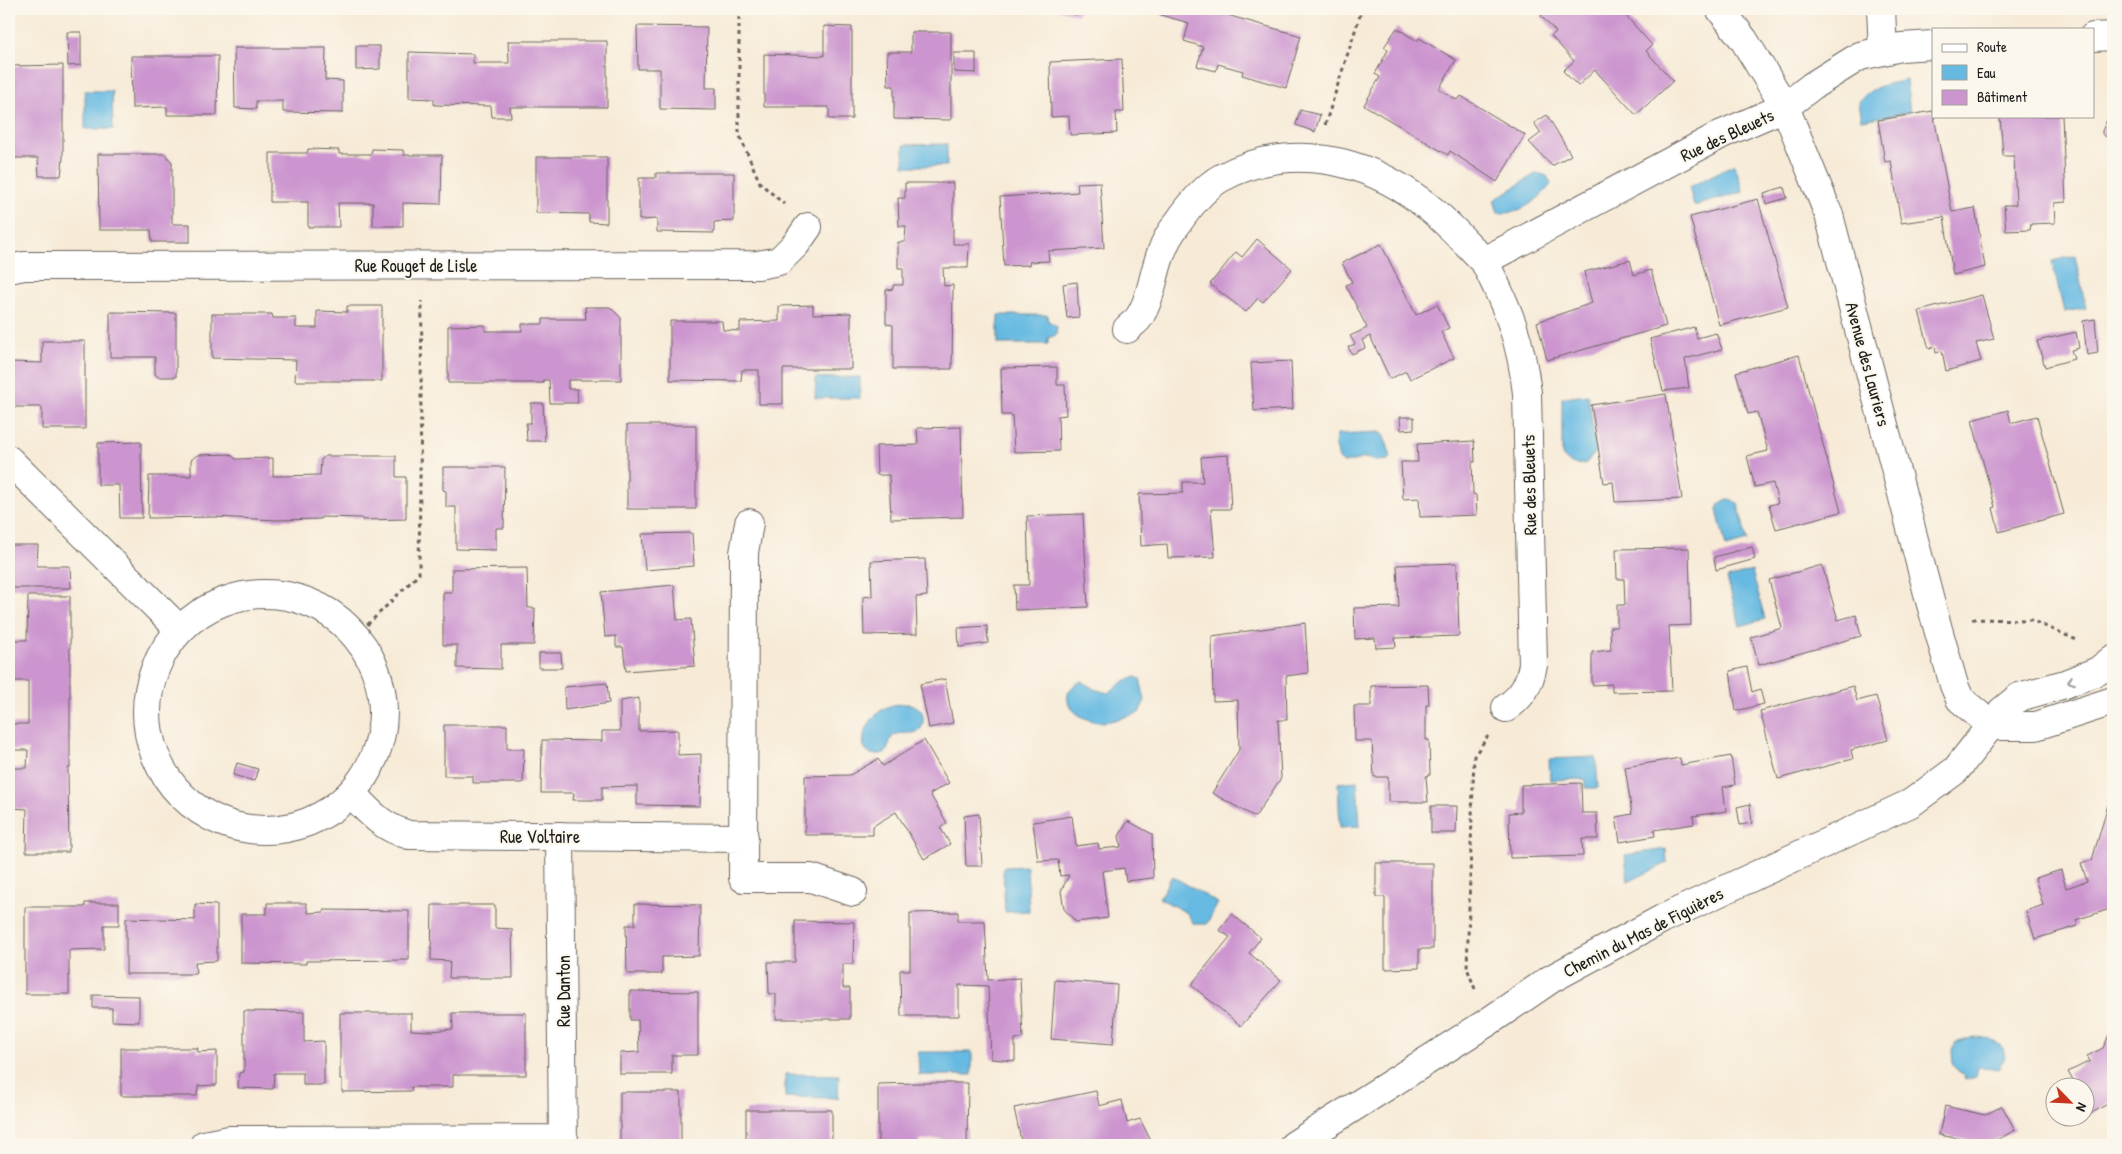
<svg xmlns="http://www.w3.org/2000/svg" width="2122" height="1154" viewBox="0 0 2122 1154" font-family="'Patrick Hand',sans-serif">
	<rect width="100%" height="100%" fill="#fbf7ec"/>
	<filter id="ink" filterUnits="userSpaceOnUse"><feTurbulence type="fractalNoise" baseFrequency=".02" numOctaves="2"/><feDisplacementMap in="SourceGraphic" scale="10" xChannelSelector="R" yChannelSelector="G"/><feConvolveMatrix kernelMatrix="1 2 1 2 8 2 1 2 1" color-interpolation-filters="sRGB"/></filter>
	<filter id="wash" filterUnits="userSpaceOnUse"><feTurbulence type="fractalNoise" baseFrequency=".0096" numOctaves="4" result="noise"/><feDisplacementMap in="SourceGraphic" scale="20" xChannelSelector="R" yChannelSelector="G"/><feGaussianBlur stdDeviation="1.12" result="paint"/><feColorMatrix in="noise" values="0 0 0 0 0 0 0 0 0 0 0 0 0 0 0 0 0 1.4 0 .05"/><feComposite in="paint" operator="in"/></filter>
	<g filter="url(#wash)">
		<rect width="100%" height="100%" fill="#f7ebd8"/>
		<!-- water -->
		<path fill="#66bae2" stroke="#416b7f" d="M1906,80L1910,112L1862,120L1859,102C1872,85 1886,85 1906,80Z
			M85,91H112L113,129H85Z
			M947,144V166H904V145Z
			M1735,164L1743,192L1694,206L1689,187Z
			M1537,173L1547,176L1551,184C1539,201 1518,215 1498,213L1494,200Z
			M2075,256L2086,308L2064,312L2052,261Z
			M998,315H1048V321L1057,326L1056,335L1048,338V344H998Z
			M860,377V398H815L816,378Z
			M1588,395L1596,452L1586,463C1576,466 1569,464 1562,455V398Z
			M1380,432L1384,435L1391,457L1389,460L1376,461L1366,458L1344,463L1339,459L1335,442L1337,434Z
			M1727,499L1738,503L1747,541L1726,547L1717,510L1719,504Z
			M1752,571L1765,619L1740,626L1727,578Z
			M1136,677L1140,679L1145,700L1139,713C1127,716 1112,722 1100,722C1076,721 1051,695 1082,681L1094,689L1108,693L1126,680Z
			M909,704C914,705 919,707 922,712C923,716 924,720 923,724C918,740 902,728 892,737C889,741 889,747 886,752C850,767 861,713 893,705C898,704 904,704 909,704Z
			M1596,757L1598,788H1585V779L1550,780L1549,759Z
			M1357,781L1360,826L1340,827L1338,783Z
			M1666,849L1667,863L1628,882L1625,855Z
			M1027,866L1029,911L1005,912L1003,867Z
			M1172,876L1218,903L1207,924H1194L1187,913L1159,898Z
			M1974,1037C1985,1037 1995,1041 2003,1048L2005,1057L1998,1070L1978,1067L1976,1077L1965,1080L1963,1075L1953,1066L1952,1050L1955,1043Z
			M918,1052H972V1075H919Z
			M785,1074L839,1075L838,1098L785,1097Z"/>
		<g id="blocks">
			<!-- building -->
			<path fill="#cc95cf" d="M1058,9H1079L1077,15Z
				M1163,9H1214L1213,11L1301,36L1286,88L1242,75L1243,71L1218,64L1216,71L1197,66L1203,47L1184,41L1189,23L1161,15Z
				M1548,9H1625L1628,13L1626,16L1652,45L1646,51L1673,81L1636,115L1595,70L1578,86L1563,71L1574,61L1551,36L1556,32L1541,16Z
				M637,26L707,27L706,88H716V110L660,109V69H638Z
				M824,26L852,27V119H829V107H764V54L824,56Z
				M1397,28L1417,41L1419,38L1456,60L1439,89L1457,100L1461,96L1525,135L1497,182L1450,151L1448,155L1364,105L1380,77L1375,74L1388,50L1384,47Z
				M67,32H81V65L68,66Z
				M911,32H951V120L894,119V86H888L887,52H911Z
				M508,41H607V107H510L511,117H492L491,106L434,105V99L409,98V52L473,54V63H509Z
				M356,46H380V69L356,70Z
				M234,48H326L325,80L343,81V113L283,112V101H256V109L235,108Z
				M954,53H976V73L954,72Z
				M131,56H218L217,115H167V107L132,108Z
				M1122,59L1124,112H1116L1117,133L1070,135L1069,116L1051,117L1050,62Z
				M63,65V158L61,176H39L38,158H9V71L12,66Z
				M2113,106V141L2102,134V131Z
				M1300,110L1320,115L1315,132L1296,125Z
				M1933,111L1952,212L1975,208L1985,267L1953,275L1944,217L1901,223L1891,161L1885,162L1878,120Z
				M1547,115L1571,155L1552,166L1529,142L1541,133L1534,123Z
				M2000,116H2062L2066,202L2054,203L2055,223L2031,224L2030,230L2006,231L2004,205H2016L2014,156H2003Z
				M308,149L339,150V154H371L372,149L403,150L404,155H442L441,204L403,203V226H373V203H338L339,227H308V202H270V153H307Z
				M98,154H165L172,162V224H190V242H152L151,230H99Z
				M536,157H607V223L589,222V214L536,213Z
				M656,173H734V221L714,222V233L657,232V219L639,220V178H656Z
				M1100,182L1104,248L1048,251L1049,261L1029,262L1030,265L1004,266L1000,197L1078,192L1077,183Z
				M905,183H953V244H969L968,268H943L944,286L953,285L952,369H893V325L886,324V290L893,289V285H903V268H898V242H905L906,226H899L898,198H905Z
				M1784,187L1787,198L1766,204L1764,193Z
				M1758,199L1788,307L1719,325L1690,217Z
				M1257,239L1292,269L1263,302L1258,298L1246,312L1210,284L1236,252L1242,257Z
				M1381,244L1416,315L1437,304L1449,328L1441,332L1454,358L1410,379L1406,371L1390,379L1370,336L1362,340L1365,348L1352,354L1348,347L1355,344L1350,336L1367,328L1346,285L1352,282L1342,263Z
				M1630,260L1634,275L1651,270L1666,326L1547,360L1537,322L1592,303L1584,272Z
				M1077,282L1079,317L1067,318L1063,284Z
				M1982,295L1994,339L1976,343L1981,361L1946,371L1942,351L1936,353L1935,347L1929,349L1919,311Z
				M813,305V314L851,313V369H783V404H759V370H742L741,381L670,380V321H722L723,330L740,331V322L779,321V306Z
				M347,306H382V381H295L296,360L212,358V314H272L273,318H296V328H317V311L347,312Z
				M585,307H610L621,318V380H568V389H577L578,403H550L549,380H543L544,383H448V326L485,325V331H522V324H543V319H586Z
				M110,312L176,313V377H158L155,374V357H110Z
				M2095,319L2098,353L2087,355L2083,321Z
				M1694,327L1697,338L1716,333L1722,349L1685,359L1689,388L1663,391L1650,339Z
				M2076,332L2079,348L2071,350L2074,359L2045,367L2037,341Z
				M42,341H85V429H42V407H10V362L42,363Z
				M1799,355L1841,512L1776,529L1769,505L1778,503L1773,483L1755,487L1747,456L1768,451L1757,412L1748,414L1736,372Z
				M1291,361L1293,409L1254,411L1251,363Z
				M1057,367V385H1065L1066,415L1058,416L1059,451L1014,452L1012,415H1002L1001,368Z
				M1666,394L1682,499L1615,502L1613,482L1604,483L1591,405Z
				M531,403H543L545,441H527L526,423H531Z
				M2008,410L2011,423L2037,416L2064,514L1999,532L1993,508L1995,507L1972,420Z
				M1400,417H1414V429L1401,430Z
				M627,425H696V509H627Z
				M961,427L963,517L891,519L889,475H877L876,446L918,445L917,428Z
				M1474,441L1475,462H1472L1473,494L1476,495L1477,515L1420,517L1419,498L1403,499L1401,462H1418L1417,444Z
				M141,442L142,518H120L119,485H98V443Z
				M230,454L236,459L273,458V476H278L320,475L321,460L325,456H396V477H406V519L362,520V518L321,517V519L277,520L214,517L148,518L149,476H191V460L197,455Z
				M1228,455L1231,509H1211L1215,557L1168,558L1167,544L1141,546L1139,494L1183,493V482H1203L1201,457Z
				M443,467H505L504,528H496V550L456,549V507H446V491L443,490Z
				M1083,514L1088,607L1015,610L1014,585H1029L1027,516Z
				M692,533L694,566L645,570L642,534Z
				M9,545H38L37,566H70L71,588H9Z
				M1752,547L1755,559L1716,570L1714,557Z
				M1689,548L1691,625L1669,626L1672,691L1612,692V684L1592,685V652L1611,650L1610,627H1617V605H1625L1624,579H1617L1616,549Z
				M925,559L927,596L916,597L917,634L864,635L863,597L872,596L871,561Z
				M1457,563L1459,636L1395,638L1396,647L1376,648L1375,638L1355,639L1354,608L1399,607L1397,565Z
				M1822,565L1838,620L1856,615L1861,636L1759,665L1751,637L1782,628L1769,580Z
				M527,568L528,608H535L534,645H501V669L457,668V645H443V592H452V569Z
				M674,585L677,620L691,619L695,666L626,671L623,647H616V636L605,637L601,592Z
				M28,596H70V768H68L69,852H26L27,809L9,808V768H27L28,750H9V724H28V681H10L9,679V641L10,640H27Z
				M1305,623L1308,673L1286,676L1287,720H1278L1281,778L1255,817L1212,793L1239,750L1238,700L1213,701L1212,636Z
				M987,626L988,643L959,647L958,628Z
				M539,653H561L562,668H539Z
				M1747,667L1752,692L1760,689L1764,704L1736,711L1730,671Z
				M945,679L953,723L929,728L920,684Z
				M607,683L609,703L565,710L564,687Z
				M1428,685L1429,705H1426V740H1429L1430,775L1426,776L1428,802H1388V777H1374L1372,741H1355L1354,706H1371V686Z
				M1853,686L1857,701L1876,696L1888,740L1851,750L1853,759L1778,779L1760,711Z
				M639,698V731L678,730V755L701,754L700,806L637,805V786L602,787V800H573L574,793H541L542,740L602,741V731H620V701Z
				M444,725H507V749H524L523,783H473V776H444Z
				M924,740L949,783L930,794L947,823L940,827L950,844L924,859L896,812L873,826V835H805V776L850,775L878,759L883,766Z
				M1731,756L1735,785L1723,787L1726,811L1693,816L1694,824L1654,830L1655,836L1620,842L1616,817L1632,814L1625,767L1680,758L1681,765Z
				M237,763L258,769L254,781L233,775Z
				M1581,783L1582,813H1597L1598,839H1582L1583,856L1510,858L1509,813L1521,812V785Z
				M2111,795L2113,796V908L2076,920L2078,926L2035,939L2026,911L2043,905L2035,878L2061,870L2066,888L2087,881L2081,863L2092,860Z
				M1750,804L1752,823L1740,825L1737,807Z
				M1431,806H1457L1456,833H1431Z
				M979,814L982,866H966L964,816Z
				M1072,816L1076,846L1098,843L1099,849L1121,847L1119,836L1128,821L1152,834L1153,878L1126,881L1124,868L1102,871L1108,918L1076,922L1064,909L1061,891L1069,875L1060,876L1058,860L1038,861L1033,822Z
				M1376,863H1433V949H1419V968L1385,969V897H1376Z
				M85,903H119V925H104V949L69,950V994H25V907H85Z
				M267,903H306L308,913L324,912V910L409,911V960L306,961V964L241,963V914H267Z
				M195,904L217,905V961L195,962L196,974H126V918L195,920Z
				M635,904L700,905L699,956L662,957V974H627L626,925H635Z
				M432,905H495V928L512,929L513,978H449L450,961L431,960Z
				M958,912V921H985L988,980L1020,978L1023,1038L1015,1039V1061L991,1059L988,986L959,985V1016H901L900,970H910V913Z
				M1232,914L1261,938L1249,953L1281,980L1241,1026L1191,985L1230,937L1219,930Z
				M795,921L854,922L853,964H843V988H850V1019H776V994H769L768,962H795Z
				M1055,980L1117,985L1113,1044L1051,1039Z
				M630,991L698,992V1055H672V1074H620V1053L639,1052L638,1020H630Z
				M93,995L139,996V1022L112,1021V1008H93Z
				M244,1011L304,1012V1042L324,1041V1085H303V1073H274L273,1089L238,1088L239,1073L244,1072Z
				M340,1013H411V1030L432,1031L453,1029L452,1013H526V1075H453V1087H411L412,1091L342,1092V1080H340Z
				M2113,1027V1101L2090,1114L2084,1104V1086H2076L2068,1072L2090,1061L2087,1056L2103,1048Z
				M121,1048H198L197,1052L217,1051V1085L198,1086L197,1096H121Z
				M916,1083H968L967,1145H943V1139L920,1140V1145H878V1084Z
				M1096,1091L1099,1106L1122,1100L1127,1123L1140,1119L1153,1145H1022L1014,1108Z
				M620,1092H681V1145H620Z
				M1945,1106L1985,1115L2002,1106L2015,1130L1990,1144L1939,1135Z
				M746,1110H832V1145H746Z"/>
		</g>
	</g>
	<g filter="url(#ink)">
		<use href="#blocks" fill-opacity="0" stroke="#69645e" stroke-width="1"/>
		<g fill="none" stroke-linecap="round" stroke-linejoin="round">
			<!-- minor casing -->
			<g stroke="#69645e" stroke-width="30">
				<path id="minor" d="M1720,9L1744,40L1785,107L1829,215L1930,601L1954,685L1960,699L1992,726
					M1881,9L1883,51
					M2093,37L2113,36
					M1484,261C1508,308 1521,340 1527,393L1533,665C1529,685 1523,696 1506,708
					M9,269L24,266L758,265L779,261L796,244L808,227
					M1127,329C1130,326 1135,322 1138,319C1152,299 1153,272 1162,251C1165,242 1171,232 1177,224C1188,208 1203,188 1221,178C1289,141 1364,158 1423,203C1446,220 1464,241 1484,261L1722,134L1785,107L1812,86L1860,56L1901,47L1933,45
					M9,460L180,630
					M749,523L744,553L743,878H811L853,892
					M147 712a118 118 0 1 1 236 0a118 118 0 1 1-236 0Z
					M1992,726H2036L2113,701
					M352,794C370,813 383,828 409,835L744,838
					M560,836L563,1145
					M204,1145L229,1140L564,1139
					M1294,1145L1488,1022L1551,979L1662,919L1911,803L1956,770L2002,711L2019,697L2065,684L2098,671L2113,659"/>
			</g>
			<!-- path -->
			<path stroke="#69645e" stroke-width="3" stroke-dasharray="4 4" stroke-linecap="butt" d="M739,9V134L760,183L784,204
				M1325,125L1362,9
				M1972,619L2031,620L2079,641
				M356,636L419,574L422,301
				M1475,989L1467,968L1474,756L1488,736"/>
			<!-- minor -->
			<use href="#minor" stroke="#fff" stroke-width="28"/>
		</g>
		<!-- one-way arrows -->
		<defs><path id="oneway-chevron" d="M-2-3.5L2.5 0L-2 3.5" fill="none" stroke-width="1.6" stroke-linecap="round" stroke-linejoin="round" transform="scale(1.25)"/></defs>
		<use stroke="#999" href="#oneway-chevron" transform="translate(2071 681) rotate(159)"/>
	</g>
	<g text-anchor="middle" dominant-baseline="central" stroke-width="4" stroke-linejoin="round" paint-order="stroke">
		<!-- street labels -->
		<g font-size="18" fill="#1c1c1c" stroke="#fbf7ec">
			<text transform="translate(1727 135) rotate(-25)">Rue des Bleuets</text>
			<text x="416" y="265">Rue Rouget de Lisle</text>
			<text transform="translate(1868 364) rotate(75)">Avenue des Lauriers</text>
			<text transform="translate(1529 485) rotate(-91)">Rue des Bleuets</text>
			<text x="540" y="836">Rue Voltaire</text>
			<text transform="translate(1643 932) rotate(-27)">Chemin du Mas de Figuières</text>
			<text transform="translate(563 991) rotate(-90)">Rue Danton</text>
		</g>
	</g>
	<!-- margin -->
	<rect width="2122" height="1154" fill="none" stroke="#fbf7ec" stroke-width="30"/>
	<!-- legend -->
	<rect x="1932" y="28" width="162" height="90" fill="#fbf7ec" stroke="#a29f99"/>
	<rect x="1942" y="44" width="25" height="8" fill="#ffffff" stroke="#a29f99"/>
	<text x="1977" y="52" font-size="15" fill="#1c1c1c">Route</text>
	<rect x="1942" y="65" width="25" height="15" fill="#66bae2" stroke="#a29f99"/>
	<text x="1977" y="78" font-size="15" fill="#1c1c1c">Eau</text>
	<rect x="1942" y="90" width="25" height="15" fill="#cc95cf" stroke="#a29f99"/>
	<text x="1977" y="102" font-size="15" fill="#1c1c1c">Bâtiment</text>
	<!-- north arrow -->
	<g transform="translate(2070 1102) rotate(114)"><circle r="24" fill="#fbf7ec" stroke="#a29f99"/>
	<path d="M0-4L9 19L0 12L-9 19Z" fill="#c8321e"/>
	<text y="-8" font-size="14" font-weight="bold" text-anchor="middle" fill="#1c1c1c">N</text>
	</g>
</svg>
